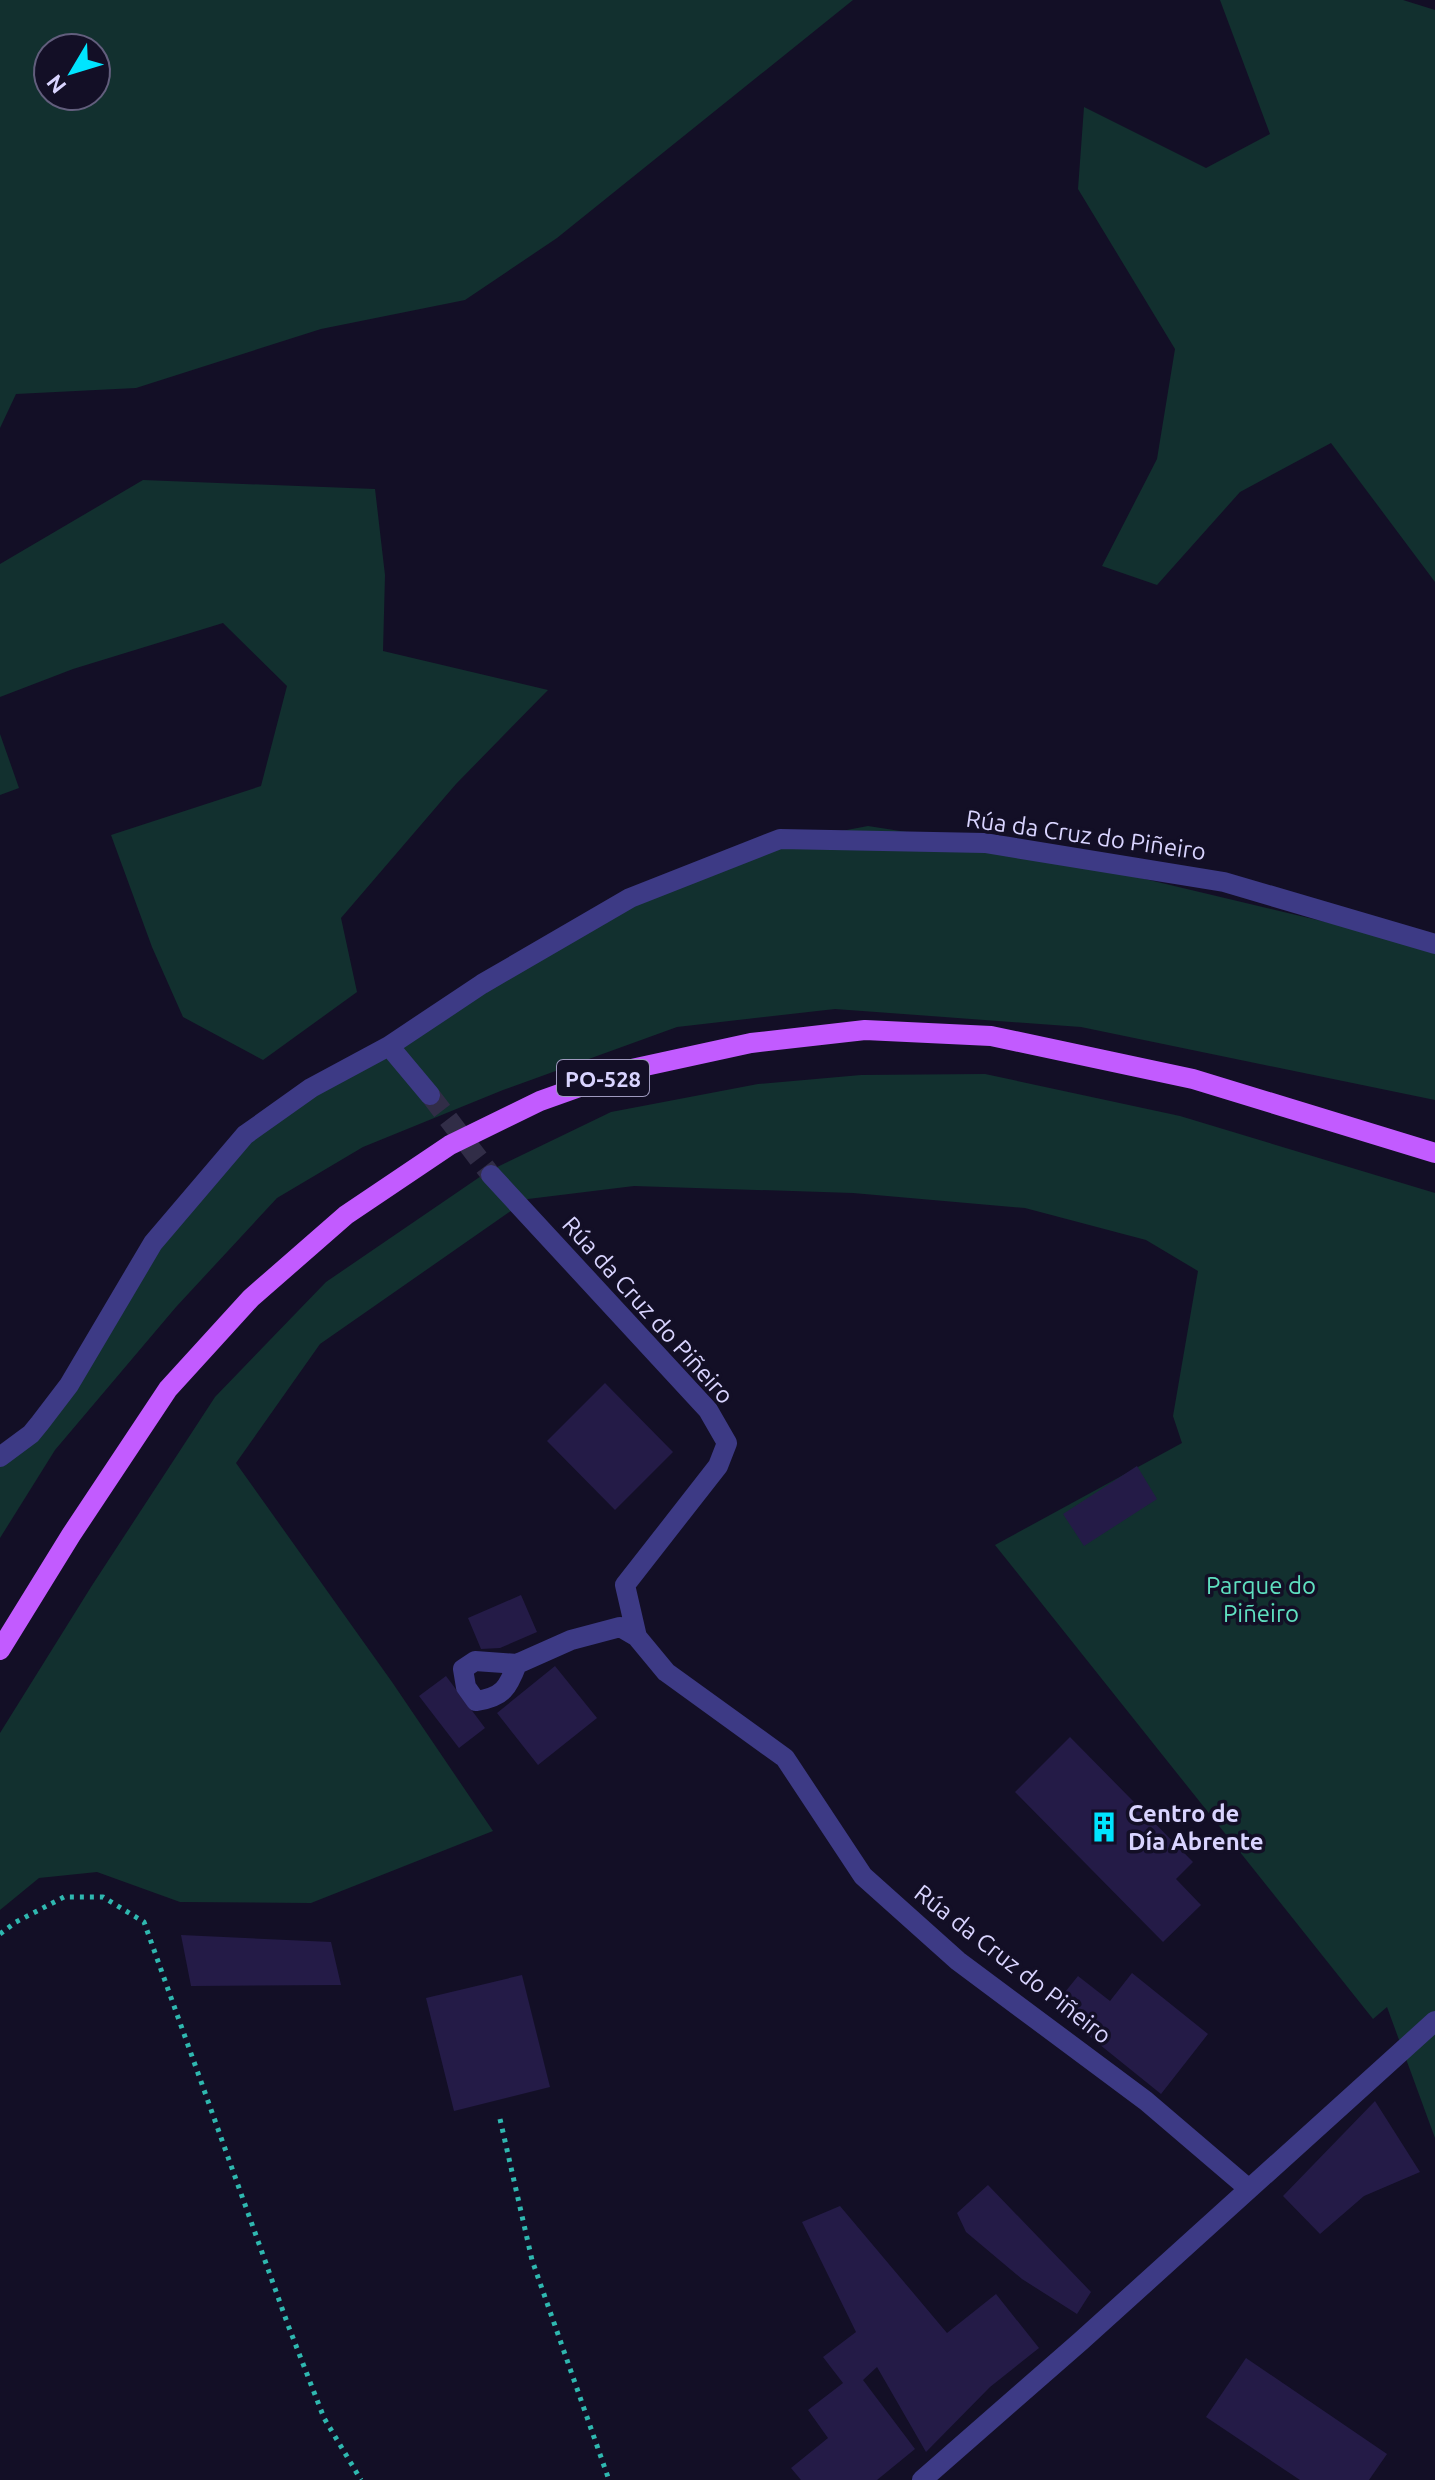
<svg xmlns="http://www.w3.org/2000/svg" width="1435" height="2480" viewBox="0 0 1435 2480" font-family="Ubuntu,sans-serif">
	<rect width="100%" height="100%" fill="#130f26"/>
	<!-- green -->
	<path fill="#12302f" fill-rule="evenodd" d="M0,0H853L557,238L465,300L321,329L136,388L16,394L0,428ZM48,48H96V96H48Z
		M1220,0H1403L1435,10V582L1331,443L1240,492L1157,585L1102,566L1157,459L1175,349L1078,189L1084,107L1206,168L1270,134Z
		M143,480L375,489L385,575L383,651L548,690L456,784L341,918L357,992L263,1060L183,1017L152,947L111,835L261,786L287,686L223,623L73,669L0,697V564Z
		M0,734L19,788L0,795Z
		M868,826L1023,850L1435,948V1100L1081,1027L835,1009L677,1027L503,1090L363,1147L277,1198L176,1307L55,1450L0,1538V1449L40,1423L133,1276L245,1135L630,898L767,845Z
		M985,1074L1180,1116L1435,1193V2138L1387,2007L1373,2019L995,1545L1182,1443L1173,1416L1198,1271L1146,1240L1025,1208L853,1193L634,1186L528,1199L320,1344L236,1463L392,1682L493,1831L311,1903L180,1902L97,1872L39,1878L0,1910V1733L91,1587L215,1397L326,1282L487,1172L611,1112L758,1084L861,1075Z"/>
	<!-- building -->
	<path fill="#241b47" d="M605,1383L673,1452L615,1510L547,1441Z
		M1137,1466L1157,1499L1084,1546L1063,1514Z
		M521,1595L537,1632L500,1648L481,1649L468,1618Z
		M555,1666L597,1718L538,1765L497,1713Z
		M446,1676L485,1728L459,1748L419,1696Z
		M1070,1737L1193,1862L1176,1879L1201,1905L1163,1942L1015,1792Z
		M181,1935L331,1942L341,1985L191,1986Z
		M1132,1973L1208,2034L1161,2094L1053,2007L1078,1976L1110,2001Z
		M522,1975L550,2087L454,2111L426,1998Z
		M1375,2101L1420,2172L1364,2196L1320,2234L1283,2196Z
		M988,2185L1091,2292L1077,2314L1022,2279L966,2232L957,2213Z
		M840,2206L947,2333L996,2294L1039,2348L990,2387L926,2452L877,2367L863,2380L915,2449L877,2480H801L791,2468L828,2438L808,2410L843,2383L823,2357L856,2332L802,2222Z
		M1246,2358L1387,2454L1369,2480H1300L1206,2417Z"/>
	<g fill="none" stroke-linecap="round" stroke-linejoin="round">
		<!-- minor-tunnel -->
		<path stroke="#312d47" stroke-width="20" stroke-dasharray="20 10" stroke-linecap="butt" d="M430,1095L491,1175"/>
		<!-- path -->
		<path stroke="#2fb8b0" stroke-width="5" stroke-dasharray="4 6" stroke-linecap="butt" d="M0,1934L16,1922L64,1897H103L144,1922L288,2325L324,2418L361,2480
			M500,2119L532,2260L609,2480"/>
		<!-- minor -->
		<path stroke="#3d3a85" stroke-width="20" d="M389,1046L430,1095
			M491,1175L708,1410L727,1443L718,1466L625,1585L637,1637L666,1672L785,1758L863,1876L958,1961L1146,2101L1249,2189
			M0,1457L31,1434L40,1423L69,1385L153,1243L245,1135L311,1088L389,1046L482,984L630,898L780,839L985,843L1224,882L1435,944
			M517,1664C508,1688 503,1697 476,1701L466,1687L463,1669L475,1661L517,1664L571,1640L620,1627L637,1637
			M922,2480L1081,2341L1435,2021"/>
		<!-- major -->
		<path stroke="#c25bff" stroke-width="20" d="M0,1650L71,1535L168,1389L251,1298L346,1215L450,1145L540,1101L627,1070L751,1043L865,1030L991,1036L1193,1079L1435,1153"/>
	</g>
	<!-- icons -->
	<defs>
		<g id="building-bare" transform="scale(2.4)"><path d="M-4-6H4V6H1V3H-1V6H-4ZM-2.5-4.3h1.7v1.8h-1.7ZM.8-4.3h1.7v1.8H.8ZM-2.5-1h1.7V.8h-1.7ZM.8-1h1.7V.8H.8Z" fill="#00e5ff" stroke="#130f26" stroke-width="2.5" paint-order="stroke"/></g>
	</defs>
	<g fill-rule="evenodd">
		<use href="#building-bare" x="1104" y="1827"/>
	</g>
	<g text-anchor="middle" dominant-baseline="central" stroke-width="7" stroke-linejoin="round" paint-order="stroke">
		<!-- shield labels -->
		<rect fill="#130f26" stroke="#9e99be" stroke-width="2" x="557" y="1060" width="92" height="36" rx="6"/>
		<g font-size="22" font-weight="bold" fill="#d9d4ff">
			<text x="603" y="1078">PO-528</text>
		</g>
		<!-- street labels -->
		<g font-size="24" fill="#d9d4ff" stroke="#130f26">
			<text transform="translate(1086 835) rotate(8)">Rúa da Cruz do Piñeiro</text>
			<text transform="translate(648 1310) rotate(48)">Rúa da Cruz do Piñeiro</text>
			<text transform="translate(1013 1964) rotate(38)">Rúa da Cruz do Piñeiro</text>
		</g>
		<!-- park labels -->
		<g font-size="24" fill="#5fe0c0" stroke="#130f26">
			<text x="1261" y="1585">Parque do<tspan x="1261" dy="28">Piñeiro</tspan></text>
		</g>
		<!-- poi labels -->
		<g font-size="24" font-weight="bold" fill="#d9d4ff" stroke="#130f26" text-anchor="start">
			<text x="1128" y="1813">Centro de<tspan x="1128" dy="28">Día Abrente</tspan></text>
		</g>
	</g>
	<!-- north arrow -->
	<g transform="translate(72 72) rotate(232)"><circle r="38" fill="#130f26" stroke="#625e7d" stroke-width="2"/>
	<path d="M0-6L14 30L0 20L-14 30Z" fill="#00e5ff"/>
	<text y="-12" font-size="22" font-weight="bold" text-anchor="middle" fill="#d9d4ff">N</text>
	</g>
</svg>
